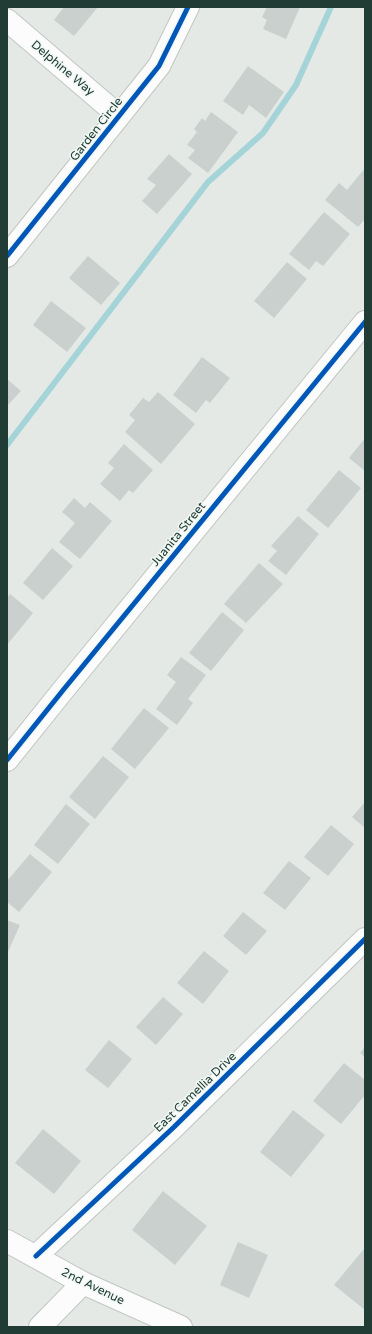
<svg xmlns="http://www.w3.org/2000/svg" width="372" height="1334" viewBox="0 0 372 1334" font-family="'Varela Round',sans-serif">
	<rect width="100%" height="100%" fill="#e4e9e6"/>
	<g fill="none" stroke-linecap="round" stroke-linejoin="round">
		<!-- stream -->
		<path stroke="#a4d3d8" stroke-width="6" d="M7,445L208,182L263,133L296,85L331,7"/>
	</g>
	<!-- building -->
	<path fill="#cad0cd" d="M64,7H98L74,36L54,20Z
		M267,7H300L286,39L263,29L267,20L262,17Z
		M248,66L284,92L266,118L249,105L243,115L223,101Z
		M211,112L238,132L208,173L188,158L195,150L187,145L197,132L194,129L202,118L205,121Z
		M169,154L192,174L157,214L142,201L156,185L147,179Z
		M365,168V219L358,227L325,200L339,183L347,190Z
		M324,212L350,234L323,266L316,261L309,270L289,254Z
		M88,256L120,283L101,305L69,278Z
		M287,262L307,279L274,318L254,301Z
		M51,301L86,328L67,352L33,325Z
		M202,357L230,378L210,403L206,400L196,413L173,395Z
		M7,379L21,391L7,406Z
		M158,392L195,424L161,464L125,432L135,420L129,415L143,398L149,402Z
		M365,438V471L349,458Z
		M124,444L153,470L133,493L129,490L120,501L100,484L114,468L108,463Z
		M339,470L361,488L328,528L306,510Z
		M74,498L85,508L90,502L112,521L80,559L59,542L75,523L62,512Z
		M298,516L319,534L286,575L268,561L277,551L271,546Z
		M52,548L73,566L43,600L23,583Z
		M259,563L283,584L246,623L224,604Z
		M10,594L33,613L7,645V598Z
		M222,612L244,630L211,671L189,653Z
		M181,657L206,675L188,699L193,703L177,725L156,709L176,682L167,675Z
		M144,708L169,728L135,769L111,749Z
		M103,756L129,777L95,819L69,797Z
		M365,802V828L352,817Z
		M66,804L90,824L58,864L34,845Z
		M331,825L354,844L328,876L304,857Z
		M30,854L52,872L19,912L7,902V881Z
		M289,861L311,878L285,910L263,893Z
		M243,912L267,931L246,955L223,936Z
		M7,920L20,925L7,954Z
		M204,951L229,971L203,1004L177,983Z
		M163,997L183,1014L156,1045L136,1027Z
		M109,1040L132,1059L108,1088L85,1070Z
		M365,1047V1057L360,1053Z
		M344,1063L365,1080V1095L341,1124L313,1101Z
		M293,1110L325,1135L291,1177L260,1152Z
		M43,1129L81,1161L54,1194L15,1163Z
		M163,1191L207,1226L175,1265L132,1230Z
		M238,1242L268,1255L249,1298L220,1285Z
		M364,1249L365,1250V1310L334,1285Z"/>
	<g fill="none" stroke-linecap="round" stroke-linejoin="round">
		<!-- minor casing -->
		<g stroke="#c1c6c3" stroke-width="24">
			<path id="minor" d="M7,20L119,116
				M7,256L159,66L188,7
				M7,760L64,689L365,322
				M7,1241L83,1283L181,1327
				M36,1256L174,1127L365,939
				M40,1327L83,1283"/>
		</g>
		<!-- minor -->
		<use href="#minor" stroke="#fbfcfb" stroke-width="22"/>
		<!-- cycleway casing -->
		<g stroke="#f1f8f4" stroke-width="8">
			<path id="cycleway" d="M7,256L159,66L188,7
				M7,760L64,689L365,322
				M36,1256L174,1127L365,939"/>
		</g>
		<!-- cycleway -->
		<use href="#cycleway" stroke="#0057b8" stroke-width="5"/>
	</g>
	<g text-anchor="middle" dominant-baseline="central" stroke-width="3" stroke-linejoin="round" paint-order="stroke">
		<!-- street labels -->
		<g font-size="12" fill="#213c34" stroke="#f1f8f4">
			<text transform="translate(63 68) rotate(40)">Delphine Way</text>
			<text transform="translate(96 129) rotate(-52)">Garden Circle</text>
			<text transform="translate(178 534) rotate(-51)">Juanita Street</text>
			<text transform="translate(195 1092) rotate(-44)">East Camellia Drive</text>
			<text transform="translate(93 1286) rotate(26)">2nd Avenue</text>
		</g>
	</g>
	<!-- border -->
	<rect width="372" height="1334" fill="none" stroke="#213c34" stroke-width="16"/>
</svg>
